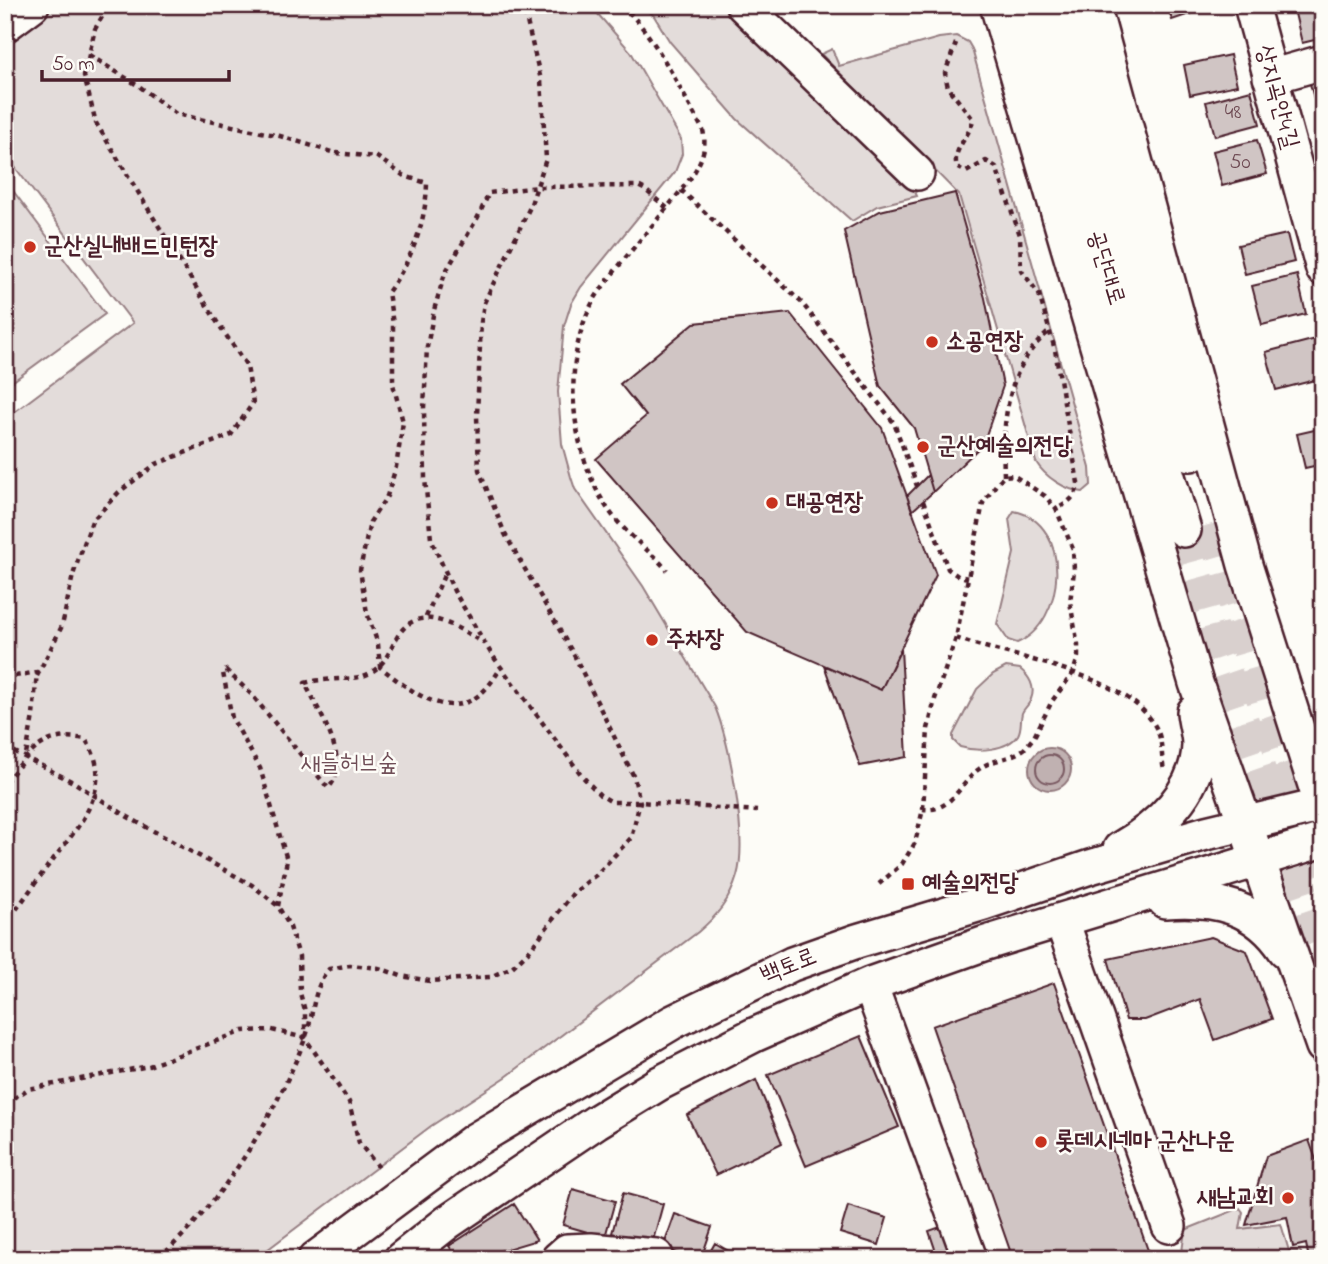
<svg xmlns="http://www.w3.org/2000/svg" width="1328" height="1264" viewBox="0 0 1328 1264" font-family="'Indie Flower','Poor Story',sans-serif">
	<rect width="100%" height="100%" fill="#fdfcf7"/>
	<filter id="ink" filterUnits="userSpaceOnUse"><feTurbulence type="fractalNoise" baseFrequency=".0143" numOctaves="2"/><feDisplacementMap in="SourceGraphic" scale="14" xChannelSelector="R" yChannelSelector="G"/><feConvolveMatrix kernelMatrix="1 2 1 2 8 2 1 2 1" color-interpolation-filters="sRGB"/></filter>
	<g filter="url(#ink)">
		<!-- green -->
		<path fill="#e3dcda" stroke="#967e82" stroke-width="2" d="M51,5H590L631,52L681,139L682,154L675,172L581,287L571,304L564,326L558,392L562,444L571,477L575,489L643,586L715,707C730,744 748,839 737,876C730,900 717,916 698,932L506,1077L431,1126L255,1259H5V419L133,323L5,154V39Z
			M642,5H722L912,185L917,196L877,206L852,221L737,119L670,42L654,16Z
			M956,36L968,42L972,49L1090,468L1091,485L1083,492C1065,490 1045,477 1036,462L959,195L821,54L832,49L839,66L939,38Z
			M5,180L105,314L5,387Z
			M1014,511C1074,523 1066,623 1017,643L1008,640L997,624L1014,553L1009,519Z
			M1006,667L1020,669C1029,676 1036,687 1031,699C1030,704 1024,708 1022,713C1020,720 1022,728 1018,735C1007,751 977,752 960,747L953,740V735L977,689L993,674Z
			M1240,1208L1243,1212L1240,1229L1281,1224L1289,1251H1300L1304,1259H1181L1185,1230Z"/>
		<!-- water -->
		<path fill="#c0b1b1" stroke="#91777b" stroke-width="2" d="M1029 769a21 21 0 1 1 42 0a21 21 0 1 1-42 0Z"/>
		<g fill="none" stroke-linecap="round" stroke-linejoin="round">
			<!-- shore -->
			<path stroke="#795961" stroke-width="2" d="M1036 769a14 14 0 1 1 28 0a14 14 0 1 1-28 0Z"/>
		</g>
		<!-- building -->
		<path fill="#d0c5c4" stroke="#4a1f2b" stroke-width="2" d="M1167,5H1216L1172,20Z
			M1293,5H1323V38L1302,43Z
			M1230,55L1237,85L1190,95L1184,65Z
			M1323,73V120L1320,121L1308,76Z
			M1251,90L1260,124L1215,136L1206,102Z
			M1257,140L1267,174L1222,186L1213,151Z
			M955,193L985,298L1003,386L983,444L933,492L914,428L880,386L844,231L880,211Z
			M1287,234L1294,262L1245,274L1238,245Z
			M1297,275L1306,314L1262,325L1252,286Z
			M790,313L882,428L936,575L881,690L747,632L596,459L646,416L620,384L694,323Z
			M1316,339L1323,365V378L1276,390L1266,352Z
			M1323,428V464L1305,468L1297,434Z
			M928,475L933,492L912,511L907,496Z
			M901,649L907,757L860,766L824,665L881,690Z
			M1211,937L1247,951L1272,1019L1215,1040L1200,999L1145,1020H1126L1108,959Z
			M1054,983L1151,1259H1013L932,1026Z
			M861,1036L899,1127L806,1166L768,1075Z
			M756,1080L782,1143L716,1175L687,1115Z
			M1309,1140L1323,1179V1259H1309L1306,1244L1293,1247L1287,1217L1246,1225L1266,1156Z
			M573,1189L615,1201L605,1237L563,1225Z
			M623,1193L663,1204L652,1244L612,1233Z
			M514,1204L537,1240L473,1259H458L449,1246Z
			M848,1206L887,1218L879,1245L840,1233Z
			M675,1214L712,1227L701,1259H694L663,1248Z
			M946,1225L959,1259H927L937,1255L929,1231Z
			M715,1243L742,1259H706Z"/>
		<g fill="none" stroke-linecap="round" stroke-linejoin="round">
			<!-- minor-tunnel -->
			<path stroke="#d9d0ce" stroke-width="33" stroke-dasharray="33 17" stroke-linecap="butt" d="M1212,524L1267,713L1323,873
				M1184,530L1215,642L1323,955"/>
			<!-- minor casing -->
			<g stroke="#4a1f2b" stroke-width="38">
				<path id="minor" d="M743,5L917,173
					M997,5L1196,683L1323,1046
					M1027,5L1184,530
					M1061,5L1191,454
					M1093,5L1245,565L1323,810
					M1251,5L1323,269
					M5,25L32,5
					M1270,77L1323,62
					M1120,849C1158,827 1198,792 1199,745C1199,734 1195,723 1194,712
					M1165,901C1215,897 1256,906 1285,950
					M1062,921L1169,1226
					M870,984L970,1259
					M315,1259L475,1140L673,1022L792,964L857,941L984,903L1090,867L1206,833L1323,805
					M401,1259L448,1222L596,1122L660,1083L754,1035L870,984L983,944L1323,840
					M558,1259L567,1251L591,1250L656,1256"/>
			</g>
			<!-- path -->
			<path stroke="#4a1f2b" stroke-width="4.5" stroke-dasharray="5 5" stroke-linecap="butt" d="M621,5C653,31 682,93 703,130C707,148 702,159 692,176C663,215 628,252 599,292C557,354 569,466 618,522C633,539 652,553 667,570
				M956,43L945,73L948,88L973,119C971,136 951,149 957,167L966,172L986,161L996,167L1020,235L1021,270L1039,294L1055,350L1078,483C1077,497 1068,503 1056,509
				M89,55L139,86L176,114L280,136L335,153L377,157L404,176L427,183C426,222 412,260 388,292L393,324V384L403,422L396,467L387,496L370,522L360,570L367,613L378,644L380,667C423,701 465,732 501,667
				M681,190L802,303L894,423L917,486
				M667,208L644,189L638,186L538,187L489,193L478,217L445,273L434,310L427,347L424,408L425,479L431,539L454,591L492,655L583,777L600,795L612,802H640L757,811
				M1004,476C1002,423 1006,366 1050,331
				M923,501L948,569L958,576L968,578
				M426,617L445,573
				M956,638C1010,658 1134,674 1158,732C1163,745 1161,757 1164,770
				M37,676L62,626L73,575L92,521L119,492L156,464L231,435L253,403L247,366L217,322L96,123L84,76L95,29L109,5
				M5,678L37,672L33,716L26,755
				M5,747L75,783L128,817L252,885L278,906L290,927L299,956L300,993L305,1011V1038L349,1102L359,1143L380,1169
				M5,782C31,753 41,731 85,739C119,786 75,831 47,867C33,886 20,905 5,924
				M879,884L902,864L915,843L923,809L928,729L935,699L956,638L983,503L998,482L1004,476L1013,475L1045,496L1056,509L1073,549L1074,571L1070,602L1078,645V657L1073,673L1052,701L1034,737L1024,749C1009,760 992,759 979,769C961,782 951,813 923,809
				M278,906L287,860L260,768L232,718L223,673L226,670L252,695L328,788C354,764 317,709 305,683C324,677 355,682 370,673C387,663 389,650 399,634C421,601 460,629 485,644
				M5,1104L28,1089L149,1066L243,1031L272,1030L305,1038
				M158,1259C223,1202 273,1119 305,1039C314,1015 312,989 329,969L350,965L379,968L401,976L430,981L490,977L512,967L528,952L574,892L596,875L631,838L640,802L634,777L575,657L505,534L479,470L477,416L481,322L484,303L530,207L546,159L541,80L523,5"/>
			<!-- minor -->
			<use href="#minor" stroke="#fdfcf7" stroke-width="33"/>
		</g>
	</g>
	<!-- markers -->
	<g fill="#c8321e" stroke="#fdfcf7" stroke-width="2.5">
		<circle cx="30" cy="247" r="7"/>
		<circle cx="932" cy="342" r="7"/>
		<circle cx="923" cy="447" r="7"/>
		<circle cx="772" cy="503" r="7"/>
		<circle cx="652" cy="640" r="7"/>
		<rect x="901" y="877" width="14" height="14" rx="3.5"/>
		<circle cx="1041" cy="1142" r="7"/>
		<circle cx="1288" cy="1198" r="7"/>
	</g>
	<g text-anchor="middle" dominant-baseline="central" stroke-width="5" stroke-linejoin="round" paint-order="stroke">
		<!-- number labels -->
		<g font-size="21" fill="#6c4851">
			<text x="1233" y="113">48</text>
			<text x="1240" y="163">50</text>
		</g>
		<!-- street labels -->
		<g font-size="24" fill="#4a1f2b" stroke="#fdfcf7">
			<text transform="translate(1276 97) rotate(75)">상지곡안4길</text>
			<text transform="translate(1105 268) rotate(73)">공단대로</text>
			<text transform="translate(789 967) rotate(-22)">백토로</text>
		</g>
		<!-- poi labels -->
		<g font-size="24" font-weight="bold" fill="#4a1f2b" stroke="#fdfcf7" text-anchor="start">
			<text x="44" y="247">군산실내배드민턴장</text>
			<text x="946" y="342">소공연장</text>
			<text x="937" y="447">군산예술의전당</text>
			<text x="786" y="503">대공연장</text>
			<text x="666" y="640">주차장</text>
			<text x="922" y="884">예술의전당</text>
			<text x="1055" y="1142">롯데시네마 군산나운</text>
			<text x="1274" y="1198" text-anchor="end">새남교회</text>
		</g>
		<!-- park labels -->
		<g font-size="24" fill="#704e57" stroke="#fdfcf7">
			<text x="349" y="764">새들허브숲</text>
		</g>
	</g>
	<!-- margin -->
	<rect width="1328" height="1264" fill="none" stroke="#fdfcf7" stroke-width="28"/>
	<rect x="14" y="14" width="1300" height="1236" fill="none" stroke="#4a1f2b" stroke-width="2.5" filter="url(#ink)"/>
	<!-- scale -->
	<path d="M42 70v10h187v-10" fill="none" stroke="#4a1f2b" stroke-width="3.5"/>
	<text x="52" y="70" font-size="21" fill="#4a1f2b" stroke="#fdfcf7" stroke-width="5" paint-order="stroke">50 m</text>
</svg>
